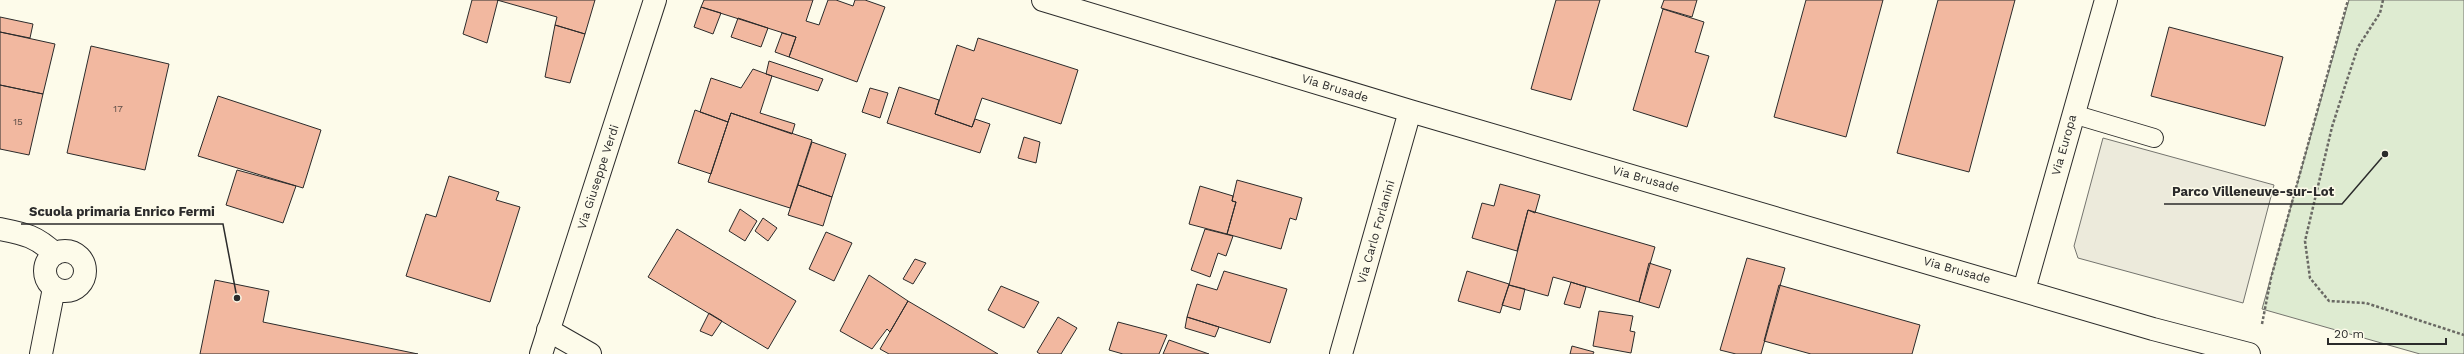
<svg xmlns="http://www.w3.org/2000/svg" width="2464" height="354" viewBox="0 0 2464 354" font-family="'Work Sans',sans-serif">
	<rect width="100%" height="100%" fill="#fdfbea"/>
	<!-- green -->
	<path fill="#deebd1" stroke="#74746e" d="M2349,0H2464V354H2420L2262,309Z"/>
	<!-- parking -->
	<path fill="#eceadb" stroke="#74746e" d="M2103,138L2274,185L2243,303L2078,258L2074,246Z"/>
	<!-- building -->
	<path fill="#f2b8a0" stroke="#2b2b2b" d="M472,0H498L487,43L463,34Z
		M497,0H595L585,34L555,25L557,17Z
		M704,0H813L806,21L819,25L828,0H836L853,6L855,0H865L885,7L857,82L789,57L796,37L701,7Z
		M1556,0H1600L1571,100L1531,89Z
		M1664,0H1697L1692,17L1661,8Z
		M1806,0H1883L1846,137L1774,117Z
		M1938,0H2015L1969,172L1897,153Z
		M701,7L721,13L713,34L694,27Z
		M1663,9L1704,22L1695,52L1709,56L1687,127L1633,110Z
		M0,17L33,24L30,38L0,32Z
		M738,18L768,28L761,47L731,37Z
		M555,25L585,34L570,83L545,77Z
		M2169,27L2283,57L2265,126L2151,96Z
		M0,32L55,44L43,94L0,85Z
		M782,33L796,37L789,57L775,52Z
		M978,38L1078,70L1061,124L982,98L972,127L935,114L957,45L974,51Z
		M91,46L169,64L145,170L67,153Z
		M769,61L823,79L818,91L766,74Z
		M753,69L772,76L760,113L795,124L792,134L731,113L728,122L700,112L711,78L741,88Z
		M0,85L43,94L29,155L0,149Z
		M899,87L939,100L935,114L972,127L975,119L990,124L980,153L887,123Z
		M870,88L888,93L880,118L862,112Z
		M218,96L321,130L303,188L198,156Z
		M695,110L728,122L711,174L678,163Z
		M731,113L812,140L790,208L708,182Z
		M1024,137L1040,142L1036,163L1018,158Z
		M812,142L846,154L832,197L798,185Z
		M237,170L296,186L283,223L226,205Z
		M449,176L499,192L496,200L520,207L490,302L406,276L426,214L436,217Z
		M1237,180L1302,198L1296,220L1290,218L1281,249L1227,234L1236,202L1232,201Z
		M1500,184L1540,195L1535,213L1528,210L1517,251L1472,238L1482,203L1494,206Z
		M798,185L832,197L823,226L788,215Z
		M1200,186L1233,196L1232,201L1236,202L1227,234L1189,224Z
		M740,209L757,221L745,241L729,231Z
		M1528,210L1655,247L1639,302L1553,277L1548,296L1509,285Z
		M763,218L777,228L768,241L755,231Z
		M677,229L796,301L768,349L648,277Z
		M1205,229L1233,236L1226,256L1218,253L1210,277L1191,270Z
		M826,232L852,243L834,281L809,269Z
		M1747,258L1785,268L1761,354H1736L1720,350Z
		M915,259L926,263L913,284L903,279Z
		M1649,263L1671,270L1659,308L1639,302Z
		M1224,271L1287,289L1270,343L1187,317L1197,284L1217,290Z
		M1467,271L1509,284L1500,313L1458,301Z
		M869,275L908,301L890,332L887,329L872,349L840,331Z
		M215,280L269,291L263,322L418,354H200Z
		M1571,282L1586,287L1580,308L1564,304Z
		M1509,285L1525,289L1520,310L1502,305Z
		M1779,285L1920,325L1912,354H1811L1764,341Z
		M1001,286L1039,302L1024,328L988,310Z
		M908,301L998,354H889L880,349Z
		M1599,311L1633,316L1630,331L1635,332L1631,353L1593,346Z
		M709,313L722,321L712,336L700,331Z
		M1058,317L1077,328L1061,354H1040L1037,352Z
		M1187,317L1219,327L1215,337L1185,328Z
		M1118,322L1167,335L1159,354H1123L1109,350Z
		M1169,340L1209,354H1163Z
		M1572,346L1594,352L1593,354H1570Z"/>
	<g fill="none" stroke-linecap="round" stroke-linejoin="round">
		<!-- service casing -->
		<g stroke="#2b2b2b" stroke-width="20">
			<path id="service" d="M2073,114L2154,138"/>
		</g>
		<!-- minor casing -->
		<g stroke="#2b2b2b" stroke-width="24">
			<path id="minor" d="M1043,0L1410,111L2153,329L2249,354
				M0,229C25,234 36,236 55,254
				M45 271a20 20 0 1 1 40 0a20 20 0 1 1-40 0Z
				M2024,290L2106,0
				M548,330L590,354
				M41,354L54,288
				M1341,354L1410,111"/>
		</g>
		<!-- tertiary casing -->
		<g stroke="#2b2b2b" stroke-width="24">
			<path id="tertiary" d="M541,354L655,0"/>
		</g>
		<!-- path -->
		<path stroke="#6a6964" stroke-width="2.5" stroke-dasharray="3 2" stroke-linecap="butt" d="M2383,0L2380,13L2358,47L2346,83L2332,127L2305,241L2310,278L2329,301L2366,303L2464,335
			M2262,324L2271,278L2348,0"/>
		<!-- service -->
		<use href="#service" stroke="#fdfbea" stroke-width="18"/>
		<!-- minor -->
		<use href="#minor" stroke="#fdfbea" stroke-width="22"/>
		<!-- tertiary -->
		<use href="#tertiary" stroke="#fdfbea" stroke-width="22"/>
	</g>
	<g text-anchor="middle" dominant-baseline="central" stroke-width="3" stroke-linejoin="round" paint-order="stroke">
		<!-- number labels -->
		<g font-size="10" fill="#5d4e48">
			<text x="118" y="108">17</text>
			<text x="18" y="121">15</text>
		</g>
		<!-- street labels -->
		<g font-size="12" fill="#2b2b2b" stroke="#fdfbea">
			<text transform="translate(1335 88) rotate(17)">Via Brusade</text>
			<text transform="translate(2064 145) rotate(-74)">Via Europa</text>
			<text transform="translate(598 177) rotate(-72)">Via Giuseppe Verdi</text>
			<text transform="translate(1646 179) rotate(16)">Via Brusade</text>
			<text transform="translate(1376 232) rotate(-74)">Via Carlo Forlanini</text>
			<text transform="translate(1957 270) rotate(16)">Via Brusade</text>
		</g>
	</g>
	<!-- callouts -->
	<path fill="none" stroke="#2b2b2b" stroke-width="1.5" d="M2385 154L2342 204H2164M237 298L223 224H21"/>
	<g fill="#2b2b2b" stroke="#fdfbea" stroke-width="1.5">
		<circle cx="2385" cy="154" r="4"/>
		<circle cx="237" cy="298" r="4"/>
	</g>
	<g font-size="13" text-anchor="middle" font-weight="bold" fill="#2b2b2b" stroke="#fdfbea" stroke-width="3" stroke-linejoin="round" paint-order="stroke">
		<text x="2253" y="196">Parco Villeneuve-sur-Lot</text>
		<text x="122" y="216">Scuola primaria Enrico Fermi</text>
	</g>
	<!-- scale -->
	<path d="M2328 338v6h118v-6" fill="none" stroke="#2b2b2b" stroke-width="2"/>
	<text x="2334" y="338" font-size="12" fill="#2b2b2b" stroke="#fdfbea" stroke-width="3" paint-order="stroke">20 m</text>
</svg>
